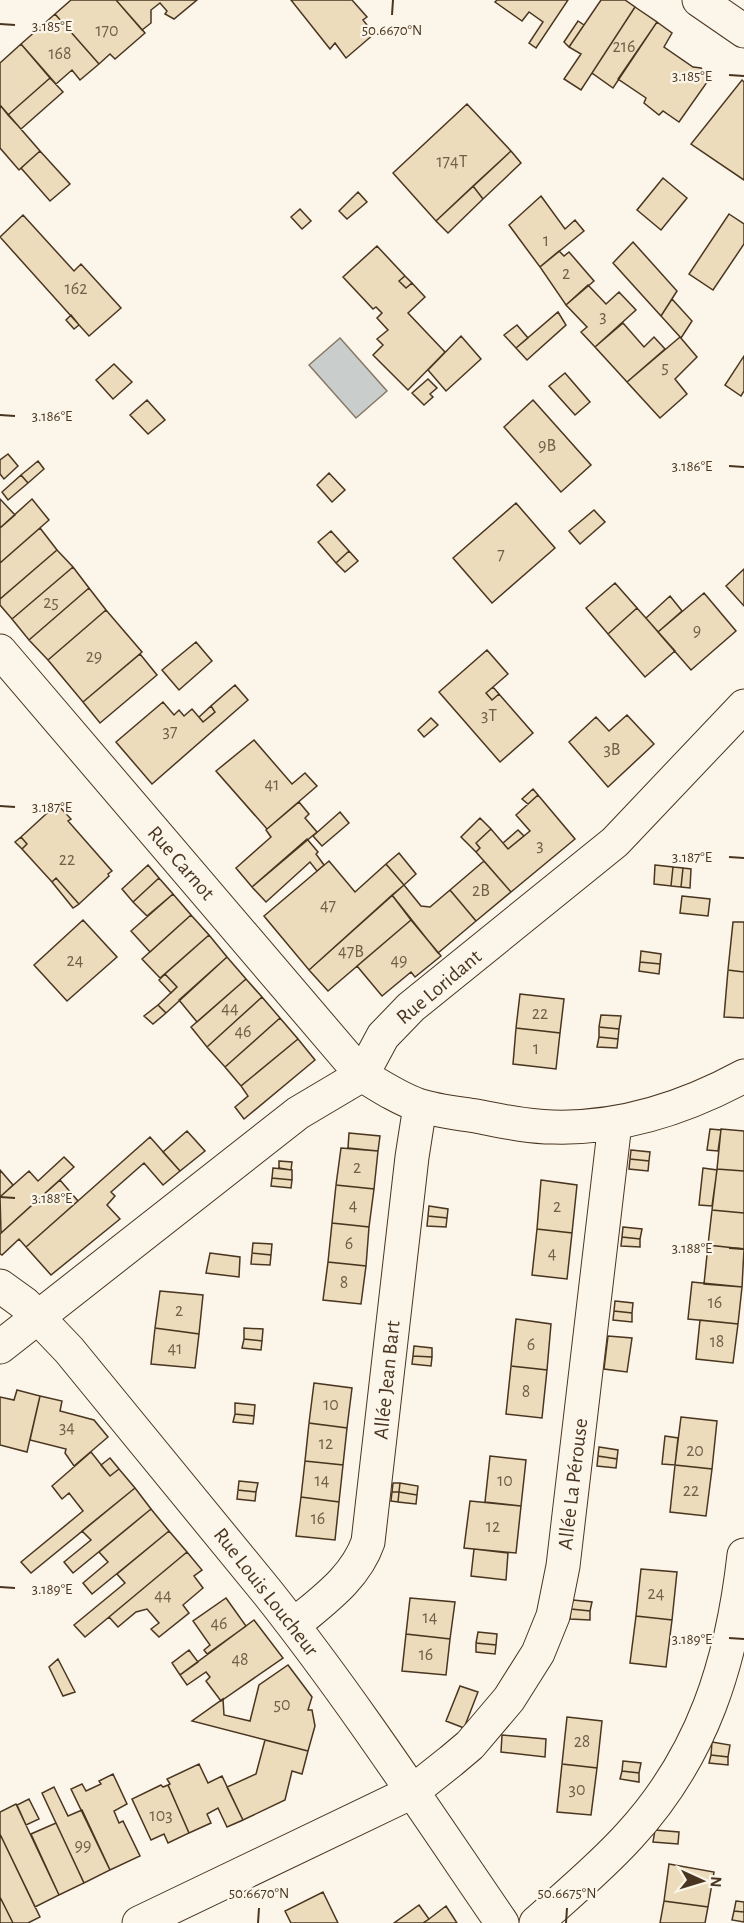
<svg xmlns="http://www.w3.org/2000/svg" width="744" height="1923" viewBox="0 0 744 1923" font-family="'Alegreya Sans',sans-serif">
	<rect width="100%" height="100%" fill="#fbf6e9"/>
	<!-- water -->
	<path fill="#c9cecd" stroke="#887966" stroke-width="1.5" d="M340,338L387,391L356,418L309,365Z"/>
	<!-- building -->
	<path fill="#ecdcbc" stroke="#4a3520" stroke-width="1.5" d="M71,0H116L145,33L115,59L110,54L99,64L55,14Z
		M116,0H197L174,19L165,14L167,11L160,3L151,10V23L142,30Z
		M291,0H352L367,17L363,20L374,34L346,58L335,43L330,49Z
		M497,0H568L536,48L529,43L543,22L529,12L522,21L495,2Z
		M601,0H625L635,7L581,90L564,79L581,54L569,47Z
		M635,7L657,22L613,88L592,73Z
		M55,14L99,64L80,80L72,70L56,84L21,44Z
		M578,21L584,25L569,47L564,42Z
		M657,22L672,33L664,47L693,67L701,68L705,74L710,78L679,122L663,111L659,115L644,103L646,98L618,79Z
		M21,44L50,78L8,115L0,105V63Z
		M50,78L63,92L21,129L8,115Z
		M742,80L744,82V180L691,144Z
		M467,104L511,151L436,221L393,173Z
		M0,105L40,151L19,170L0,148Z
		M40,151L70,184L50,201L21,168Z
		M511,151L521,163L483,199L473,186Z
		M663,178L687,198L661,230L637,210Z
		M473,186L483,199L448,233L436,221Z
		M358,192L367,202L347,219L339,211Z
		M541,196L565,229L575,220L584,231L540,267L509,225Z
		M300,209L311,221L302,229L291,217Z
		M729,214L744,224V244L713,290L689,274Z
		M23,215L74,271L81,264L121,308L89,336L0,237Z
		M633,242L677,291L661,316L613,263Z
		M377,246L405,276L399,281L406,288L412,283L425,297L408,313L445,352L408,390L373,355L383,345L377,339L388,330L377,318L382,313L376,307L373,309L343,277Z
		M559,251L564,256L569,252L594,281L566,305L540,267Z
		M405,276L412,283L406,288L399,281Z
		M588,285L606,304L619,292L636,310L595,347L581,332L587,327L566,305Z
		M672,299L692,321L681,338L661,316Z
		M558,312L566,325L527,360L516,348Z
		M71,315L79,325L74,329L66,320Z
		M623,323L644,347L654,337L665,349L627,382L595,347Z
		M517,325L528,338L516,348L504,335Z
		M461,336L481,359L446,391L428,370Z
		M680,337L697,357L675,379L687,394L660,418L627,382Z
		M744,356V391L741,396L725,385Z
		M114,364L132,382L113,399L96,380Z
		M565,373L590,402L575,415L549,386Z
		M428,379L437,388L430,394L433,397L424,405L412,393Z
		M147,400L165,420L148,434L130,415Z
		M533,400L591,465L561,492L504,427Z
		M8,454L18,466L4,479L0,474V460Z
		M38,461L44,469L28,483L21,475Z
		M329,473L345,490L332,502L317,485Z
		M21,475L28,483L8,500L2,492Z
		M0,499L15,515L0,528Z
		M32,499L49,520L0,563V528Z
		M516,503L555,548L492,603L453,558Z
		M594,510L605,522L580,544L569,531Z
		M40,528L57,550L0,599V563Z
		M331,531L349,551L336,563L318,542Z
		M57,550L73,567L12,619L0,605V599Z
		M349,551L358,561L345,572L336,563Z
		M73,567L89,588L29,640L12,619Z
		M744,569V606L726,586Z
		M615,583L637,608L608,634L586,608Z
		M89,588L106,610L48,660L29,640Z
		M704,593L736,631L691,670L658,632Z
		M670,596L682,611L658,632L646,618Z
		M637,608L675,651L645,677L608,634Z
		M106,610L142,652L83,702L48,660Z
		M196,642L212,661L179,690L162,670Z
		M487,650L508,674L486,693L492,700L499,694L533,733L500,762L439,692Z
		M140,654L157,675L100,723L83,702Z
		M235,685L248,700L152,784L116,742L163,702L174,715L179,710L184,716L192,709L203,722L215,712L211,706Z
		M493,687L499,694L492,700L486,693Z
		M211,706L215,712L203,722L199,717Z
		M627,715L654,744L608,787L569,742L596,717L609,731Z
		M431,718L438,725L424,737L418,730Z
		M254,740L292,784L305,773L317,786L267,829L216,771Z
		M533,789L538,795L528,804L522,799Z
		M538,795L575,839L511,892L476,852L480,848L476,843L491,829L508,849L530,831L516,815Z
		M299,802L309,814L305,818L317,832L252,887L236,868L271,837L266,830L267,829Z
		M57,804L71,819L68,821L112,871L108,874L109,876L79,904L56,878L52,882L22,849L27,844L21,837Z
		M340,812L349,823L322,846L313,836Z
		M480,818L491,829L476,843L480,848L476,852L461,837Z
		M518,830L524,836L508,849L503,843Z
		M21,837L27,844L22,849L15,842Z
		M307,839L318,852L316,854L324,865L317,871L310,862L266,902L252,887Z
		M399,853L416,874L404,885L386,864Z
		M329,861L355,892L386,864L404,885L309,970L264,916Z
		M484,861L511,892L476,921L450,890Z
		M148,865L159,878L133,902L122,889Z
		M655,865L673,867L671,886L654,884Z
		M673,867L683,868L681,887L671,886Z
		M683,868L691,869L690,888L681,887Z
		M56,878L79,904L73,908L52,882Z
		M159,878L173,894L147,916L133,902Z
		M404,885L421,906L430,907L450,890L476,921L438,953L392,895Z
		M173,894L191,915L150,952L131,931Z
		M392,895L411,920L328,991L309,970Z
		M682,896L710,899L708,916L680,913Z
		M191,915L209,935L160,978L142,959Z
		M83,920L117,957L67,1001L34,965Z
		M411,920L441,956L415,977L411,972L382,996L357,966Z
		M733,922H744V972L728,970Z
		M209,935L227,957L166,1013L158,1005L177,987L165,974Z
		M641,951L661,954L660,964L640,962Z
		M227,957L246,979L197,1022L179,1000Z
		M640,962L660,964L659,974L639,971Z
		M728,970L744,972V1018L724,1017Z
		M165,974L177,987L171,993L159,980Z
		M246,979L262,997L207,1047L191,1027Z
		M520,994L564,999L560,1033L516,1028Z
		M262,997L280,1018L225,1067L207,1047Z
		M158,1005L166,1013L153,1024L144,1016Z
		M601,1015L621,1016L619,1029L599,1027Z
		M280,1018L298,1039L241,1086L225,1067Z
		M599,1027L619,1029L618,1039L599,1037Z
		M516,1028L560,1033L556,1069L513,1064Z
		M599,1037L618,1039L617,1048L597,1047Z
		M298,1039L315,1060L244,1119L235,1107L248,1096L241,1086Z
		M710,1129L721,1130L718,1151L707,1150Z
		M721,1129L744,1131V1171L717,1169Z
		M187,1131L205,1151L180,1171L163,1152Z
		M349,1133L380,1136L378,1151L348,1148Z
		M150,1137L180,1171L163,1185L144,1163L111,1192L115,1196L107,1205L120,1219L51,1275L26,1247Z
		M341,1148L378,1151L374,1189L336,1185Z
		M631,1150L650,1152L649,1161L630,1159Z
		M64,1157L74,1167L1,1233L0,1197L29,1171L38,1181Z
		M630,1159L649,1161L648,1171L629,1169Z
		M279,1161L292,1162L291,1170L279,1168Z
		M273,1168L292,1170V1180L272,1178Z
		M703,1168L717,1170L712,1206L699,1205Z
		M717,1169L744,1171V1213L712,1210Z
		M0,1170L13,1185L0,1197Z
		M272,1178L292,1180L291,1188L271,1186Z
		M60,1180L78,1201L26,1247L19,1239L2,1255L0,1254V1234Z
		M541,1180L577,1185L572,1233L537,1229Z
		M336,1185L374,1189L369,1227L332,1223Z
		M429,1206L448,1209L447,1218L428,1216Z
		M712,1210L744,1213V1249L708,1245Z
		M428,1216L447,1218L446,1227L427,1226Z
		M332,1223L369,1227L366,1266L328,1262Z
		M623,1227L642,1229L640,1239L622,1237Z
		M537,1229L572,1233L567,1279L532,1275Z
		M622,1237L640,1239V1247L621,1246Z
		M253,1243L272,1244L271,1255L252,1253Z
		M708,1245L744,1249L742,1287L704,1284Z
		M210,1253L240,1257L239,1277L206,1273Z
		M252,1253L271,1255L270,1265L251,1264Z
		M328,1262L366,1266L361,1304L323,1300Z
		M692,1282L742,1287L738,1324L688,1319Z
		M160,1291L203,1295L199,1334L155,1328Z
		M615,1301L633,1303L632,1313L614,1311Z
		M614,1311L632,1313V1322L613,1320Z
		M516,1319L551,1324L547,1370L511,1366Z
		M700,1320L738,1324L733,1363L696,1359Z
		M155,1328L199,1334L195,1368L151,1364Z
		M244,1328L263,1329L262,1341L244,1339Z
		M608,1336L632,1338L627,1372L604,1369Z
		M244,1339L262,1341L261,1350L242,1348Z
		M414,1346L432,1348V1357L413,1356Z
		M413,1356L432,1357L431,1366L412,1364Z
		M511,1366L547,1370L542,1418L506,1414Z
		M314,1383L352,1388L347,1428L309,1423Z
		M17,1390L40,1396L27,1452L0,1445V1397L14,1400Z
		M40,1396L62,1401L60,1411L94,1420L108,1437L74,1466L65,1453L66,1449L30,1440Z
		M235,1403L255,1405L254,1416L235,1414Z
		M235,1414L254,1416L253,1424L233,1422Z
		M681,1417L717,1421L712,1469L675,1465Z
		M309,1423L347,1428L343,1465L305,1461Z
		M665,1436L678,1438L675,1465L662,1464Z
		M599,1447L618,1450L617,1459L598,1456Z
		M91,1452L110,1476L119,1469L135,1488L31,1573L21,1562L83,1511L69,1493L62,1499L52,1486Z
		M490,1456L526,1460L521,1506L485,1502Z
		M598,1456L617,1459L616,1468L597,1466Z
		M110,1458L119,1469L110,1476L101,1465Z
		M305,1461L343,1465L339,1502L301,1497Z
		M675,1465L712,1469L706,1516L670,1512Z
		M239,1481L258,1483L256,1492L238,1490Z
		M393,1483H400L399,1492H392Z
		M400,1483L418,1486L417,1495L399,1492Z
		M135,1488L151,1509L73,1573L64,1562L91,1540L82,1531Z
		M238,1490L256,1492L255,1501L237,1499Z
		M392,1492H399L398,1502L391,1501Z
		M399,1492L417,1495L416,1504L398,1502Z
		M301,1497L339,1502L335,1540L296,1536Z
		M470,1501L521,1506L516,1553L464,1548Z
		M151,1509L169,1531L92,1594L83,1583L108,1562L99,1552Z
		M169,1531L187,1552L85,1637L74,1625L125,1583L117,1574Z
		M474,1549L508,1553L506,1580L471,1576Z
		M187,1552L202,1570L194,1576L203,1588L183,1605L189,1613L159,1637L151,1629L159,1623L147,1609L136,1612L118,1627L109,1617Z
		M641,1569L677,1572L672,1620L636,1616Z
		M226,1598L246,1626L207,1654L204,1650L210,1645L193,1621Z
		M410,1598L455,1602L450,1639L406,1634Z
		M573,1600L592,1602L590,1611L571,1609Z
		M571,1609L590,1611V1620L570,1619Z
		M636,1616L672,1620L666,1667L630,1663Z
		M254,1620L283,1658L221,1701L206,1681L210,1677L206,1672L187,1685L180,1675Z
		M478,1632L497,1634L496,1645L476,1643Z
		M406,1634L450,1639L446,1675L402,1671Z
		M476,1643L496,1645L495,1654L476,1652Z
		M189,1650L198,1662L180,1675L172,1663Z
		M58,1659L75,1692L63,1696L49,1667Z
		M288,1665L312,1697L308,1710H312L315,1726L308,1751L192,1721L223,1699L224,1715L250,1721L259,1685Z
		M460,1686L478,1692L464,1728L446,1721Z
		M567,1717L602,1721L597,1768L562,1764Z
		M502,1735L546,1739L545,1757L501,1752Z
		M265,1740L308,1751L302,1774L292,1771L285,1800L243,1820L227,1787L256,1774Z
		M712,1742L730,1745L728,1757L711,1755Z
		M711,1755L728,1757V1765L709,1763Z
		M623,1761L641,1763L639,1773L622,1771Z
		M199,1764L208,1783L222,1776L243,1820L227,1827L218,1808L207,1814L211,1823L189,1833L168,1785L170,1784L167,1779Z
		M562,1764L597,1768L591,1815L557,1812Z
		M622,1771L639,1773V1782L620,1779Z
		M113,1774L127,1804L114,1811L119,1823L123,1821L140,1856L110,1870L71,1789L82,1784L86,1791L101,1784L99,1781Z
		M161,1785L163,1787L168,1785L189,1833L168,1843L164,1834L151,1840L132,1799Z
		M54,1787L68,1816L82,1810L110,1870L84,1883L42,1793Z
		M29,1799L39,1819L26,1825L17,1805Z
		M16,1804L59,1895L35,1907L0,1834V1812Z
		M56,1823L84,1883L59,1895L31,1834Z
		M655,1830L679,1832L678,1844L653,1842Z
		M0,1834L40,1917L28,1923H13L0,1897Z
		M669,1864L714,1872L708,1907L664,1901Z
		M323,1892L338,1923H291L285,1911Z
		M0,1897L13,1923H0Z
		M664,1901L708,1907L705,1923H660Z
		M736,1901L744,1902V1912L734,1911Z
		M419,1905L429,1919L423,1923H394Z
		M446,1906L457,1923H423L429,1919Z
		M734,1911L744,1912V1922L732,1920Z"/>
	<g fill="none" stroke-linecap="round" stroke-linejoin="round">
		<!-- street casing -->
		<g stroke="#4a3520" stroke-width="35">
			<path id="street" d="M0,651L362,1075C380,1086 398,1098 418,1105C436,1111 457,1113 476,1116C502,1121 527,1127 553,1127C621,1129 685,1108 744,1076
				M0,1286L25,1304L69,1350L268,1593C352,1699 426,1812 502,1923
				M0,1347L298,1113L362,1075L383,1036L411,1007L615,842L744,706
				M294,1625C322,1601 355,1579 368,1542L412,1157L420,1106
				M139,1923L412,1792L451,1761L470,1745L509,1699L538,1653L553,1616L563,1566L615,1123
				M536,1923C567,1895 600,1868 629,1836C703,1756 732,1662 744,1555"/>
		</g>
		<!-- primary casing -->
		<g stroke="#4a3520" stroke-width="35">
			<path id="primary" d="M699,0L744,31"/>
		</g>
		<!-- street -->
		<use href="#street" stroke="#fbf6e9" stroke-width="33"/>
		<!-- primary -->
		<use href="#primary" stroke="#fbf6e9" stroke-width="33"/>
	</g>
	<!-- ticks -->
	<path fill="none" stroke="#4a3520" stroke-width="2" d="M392,15L393,0M0,24L15,25M729,75L744,76M0,415L15,416M729,466L744,467M0,806L15,807M729,857L744,858M0,1197L15,1198M729,1248L744,1249M0,1587L15,1588M729,1638L744,1639M258,1923L259,1908M566,1923L567,1908"/>
	<g text-anchor="middle" dominant-baseline="central" stroke-width="4.5" stroke-linejoin="round" paint-order="stroke">
		<!-- number labels -->
		<g font-size="18" fill="#725f47">
			<text x="107" y="31">170</text>
			<text x="624" y="47">216</text>
			<text x="60" y="54">168</text>
			<text x="452" y="162">174T</text>
			<text x="546" y="241">1</text>
			<text x="566" y="274">2</text>
			<text x="76" y="289">162</text>
			<text x="603" y="317">3</text>
			<text x="665" y="368">5</text>
			<text x="547" y="446">9B</text>
			<text x="501" y="555">7</text>
			<text x="51" y="603">25</text>
			<text x="697" y="631">9</text>
			<text x="94" y="657">29</text>
			<text x="489" y="716">3T</text>
			<text x="170" y="732">37</text>
			<text x="612" y="750">3B</text>
			<text x="272" y="785">41</text>
			<text x="540" y="846">3</text>
			<text x="67" y="860">22</text>
			<text x="481" y="891">2B</text>
			<text x="328" y="906">47</text>
			<text x="351" y="952">47B</text>
			<text x="75" y="961">24</text>
			<text x="399" y="961">49</text>
			<text x="230" y="1009">44</text>
			<text x="540" y="1014">22</text>
			<text x="243" y="1032">46</text>
			<text x="536" y="1049">1</text>
			<text x="357" y="1168">2</text>
			<text x="353" y="1206">4</text>
			<text x="557" y="1207">2</text>
			<text x="349" y="1244">6</text>
			<text x="552" y="1254">4</text>
			<text x="344" y="1283">8</text>
			<text x="715" y="1303">16</text>
			<text x="179" y="1311">2</text>
			<text x="717" y="1342">18</text>
			<text x="531" y="1345">6</text>
			<text x="175" y="1349">41</text>
			<text x="526" y="1392">8</text>
			<text x="331" y="1405">10</text>
			<text x="67" y="1428">34</text>
			<text x="326" y="1444">12</text>
			<text x="695" y="1451">20</text>
			<text x="322" y="1481">14</text>
			<text x="505" y="1481">10</text>
			<text x="691" y="1491">22</text>
			<text x="318" y="1519">16</text>
			<text x="493" y="1527">12</text>
			<text x="656" y="1594">24</text>
			<text x="163" y="1596">44</text>
			<text x="430" y="1618">14</text>
			<text x="219" y="1624">46</text>
			<text x="426" y="1655">16</text>
			<text x="240" y="1660">48</text>
			<text x="282" y="1705">50</text>
			<text x="582" y="1742">28</text>
			<text x="577" y="1790">30</text>
			<text x="161" y="1816">103</text>
			<text x="83" y="1846">99</text>
		</g>
		<!-- street labels -->
		<g font-size="21" fill="#4a3520" stroke="#fbf6e9">
			<text transform="translate(181 863) rotate(49)">Rue Carnot</text>
			<text transform="translate(439 987) rotate(-40)">Rue Loridant</text>
			<text transform="translate(387 1380) rotate(-84)">Allée Jean Bart</text>
			<text transform="translate(573 1484) rotate(-83)">Allée La Pérouse</text>
			<text transform="translate(266 1592) rotate(52)">Rue Louis Loucheur</text>
		</g>
	</g>
	<g font-size="15" text-anchor="middle" fill="#4a3520" stroke="#fbf6e9" stroke-width="4.5" stroke-linejoin="round" paint-order="stroke">
		<text x="52" y="31">3.185°E</text>
		<text x="392" y="35">50.6670°N</text>
		<text x="692" y="81">3.185°E</text>
		<text x="52" y="421">3.186°E</text>
		<text x="692" y="471">3.186°E</text>
		<text x="52" y="812">3.187°E</text>
		<text x="692" y="862">3.187°E</text>
		<text x="52" y="1203">3.188°E</text>
		<text x="692" y="1253">3.188°E</text>
		<text x="52" y="1594">3.189°E</text>
		<text x="692" y="1644">3.189°E</text>
		<text x="259" y="1898">50.6670°N</text>
		<text x="567" y="1898">50.6675°N</text>
	</g>
	<!-- north arrow -->
	<g transform="translate(702 1881) rotate(94)" stroke="#fbf6e9" stroke-width="4.5" paint-order="stroke">
	<path d="M0-4.5L10 22L0 15L-10 22Z" fill="#4a3520"/>
	<text y="-9" font-size="16" font-weight="bold" text-anchor="middle" fill="#4a3520">N</text>
	</g>
</svg>
